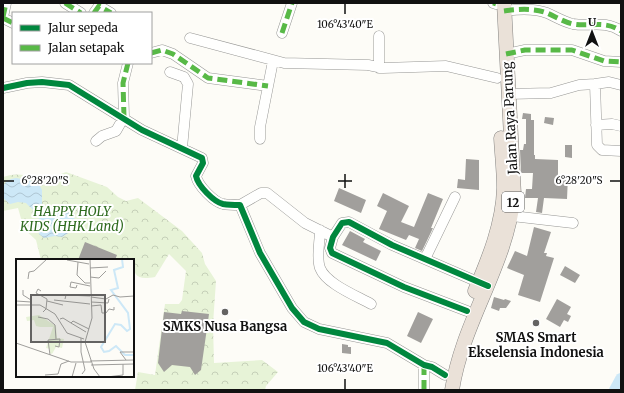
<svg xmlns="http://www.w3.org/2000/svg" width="624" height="393" viewBox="0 0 624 393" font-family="Merriweather,serif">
	<defs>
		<pattern id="park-crowns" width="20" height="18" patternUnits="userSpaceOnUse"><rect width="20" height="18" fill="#e7f3d7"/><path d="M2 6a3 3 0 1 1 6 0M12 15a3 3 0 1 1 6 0" fill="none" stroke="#c5cfb8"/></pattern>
		<pattern id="water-waves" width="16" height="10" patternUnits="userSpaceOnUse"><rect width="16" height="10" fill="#cde8f7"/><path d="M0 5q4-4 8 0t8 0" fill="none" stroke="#afc6d3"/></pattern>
	</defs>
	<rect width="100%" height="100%" fill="#fdfcf7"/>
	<!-- park -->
	<path fill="url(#park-crowns)" d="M66,172L107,187L118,197L126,201L138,198L182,231L202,253L205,264L216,281L213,324L214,363L262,360L278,372L266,386L265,390H135L138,372L155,375L165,304H179L182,300L186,271L169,254L155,277C138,280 133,277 133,260H41L36,240L24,229L18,208L3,211V177C17,172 31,175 44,181Z"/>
	<!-- water -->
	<path fill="url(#water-waves)" d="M16,178L38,182L42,190V206L48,210V208C62,211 81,209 73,230L62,237L55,236L44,238L39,234L38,224H35L39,218C38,212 30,208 26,203L18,202L10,204L3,198C3,187 2,180 16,178Z"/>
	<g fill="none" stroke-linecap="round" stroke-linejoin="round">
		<!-- river -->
		<path stroke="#cde8f7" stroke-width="12" d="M615,390L621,379"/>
	</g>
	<!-- building -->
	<path fill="#a19f9c" d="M523,113L531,114V120H534V155H535V159L558,160V176H568L567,199L544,198L542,213L536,212L538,198H525L526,189H532L533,173H521L520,150H523L524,144H526V119H522Z
		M545,117L554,118L553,125L544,123Z
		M565,145H572V158L565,157Z
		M466,159L479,160V190L457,188L458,179L465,180Z
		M339,188L366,200L361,213L334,201Z
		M383,193L409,206L401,222L414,227L428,193L443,199L431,228H433L422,251L415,248L419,239L409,235L406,240L379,229L387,211L377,206Z
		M534,227L551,232L544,253H547L546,256L554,258L540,302L518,295L524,275L507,268L515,251L527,256Z
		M350,231L365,239L363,242L381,251L376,261L342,245Z
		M85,242L117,255L115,260H78Z
		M565,266L580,275L575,283L560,275Z
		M494,297L504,300L505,299L511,301L506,308H500L499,311L491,308Z
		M557,299L571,307L567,314L571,316L568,322L564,320L560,327L546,319Z
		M182,311L209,314L201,370L195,375L190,367L172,365L164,372L158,363L164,312L181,314Z
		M418,312L433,319L421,343L407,336Z
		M342,344L348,345V347H351V354L342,353Z"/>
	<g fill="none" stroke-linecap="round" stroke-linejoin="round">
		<!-- minor casing -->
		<g stroke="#979795" stroke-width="11">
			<path id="minor" d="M65,3L81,13
				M493,3L496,4
				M504,11C518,9 534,8 547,13C556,17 564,22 573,24C590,27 605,20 621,31
				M94,13L99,6L111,13
				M3,17L6,3
				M3,18L13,23
				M282,33L292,3
				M190,38L284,63L368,65L383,68L446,66L497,78
				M151,53L162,50L173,54L208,78L268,86
				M506,54L525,50H572L604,61L621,62
				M379,68V36
				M170,72L184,77L188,84L182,148
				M595,84L609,82L621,85
				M3,88L27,83L42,82L69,85L142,130L202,158L203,163L196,176C198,186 214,202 223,204C229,205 235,205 240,205L260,253L292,308L304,322L319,329L387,343L424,365L432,367L445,375
				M508,94L551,93L579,85L595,84L597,145L602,150L621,151
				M596,125L612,124L621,126
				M260,139V127L273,61
				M96,141L102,136L116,131L124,117L123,83L128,63
				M240,205L261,193H267L305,223L333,237
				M512,216L573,223
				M320,230C320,242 316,257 320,268C326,284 357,296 371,304
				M425,259L455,197
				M467,311L404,287L332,253L330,248L333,237L342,223L349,222L392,245L485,285
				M424,390V365"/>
		</g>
		<!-- highway casing -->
		<g stroke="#858482" stroke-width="15">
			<path id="highway" d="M475,291C489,258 503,224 504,188C504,172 502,155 501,138
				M452,390C463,320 506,267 514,195L504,3"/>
		</g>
		<!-- minor -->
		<use href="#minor" stroke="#fffffe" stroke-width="10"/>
		<!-- highway -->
		<use href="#highway" stroke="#eae1d8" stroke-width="14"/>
		<!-- quiet -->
		<path stroke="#58b947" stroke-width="5" stroke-dasharray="10 5" stroke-linecap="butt" d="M65,3L81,13
			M493,3L496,4
			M504,11C518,9 534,8 547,13C556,17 564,22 573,24C590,27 605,20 621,31
			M94,13L99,6L111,13
			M3,17L6,3
			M3,18L13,23
			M282,33L292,3
			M151,53L162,50L173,54L208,78L268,86
			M506,54L525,50H572L604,61L621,62
			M124,117L123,83L128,63
			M424,390V365"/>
		<!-- cycleway casing -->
		<g stroke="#fff" stroke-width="8">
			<path id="cycleway" d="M3,88L27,83L42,82L69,85L142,130L202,158L203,163L196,176C198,186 214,202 223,204C229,205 235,205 240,205L260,253L292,308L304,322L319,329L387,343L424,365L432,367L445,375
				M467,311L404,287L332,253L330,248L333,237L342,223L349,222L392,245L488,286"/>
		</g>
		<!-- cycleway -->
		<use href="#cycleway" stroke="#00873e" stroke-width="6"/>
	</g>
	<!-- ticks -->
	<path fill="none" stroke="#111" stroke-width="1.5" d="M345,4V14M345,174V188M4,181H14M338,181H352M610,181H620M345,379V389"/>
	<!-- markers -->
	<g fill="#646362" stroke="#fff" stroke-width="1.5">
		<circle cx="225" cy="312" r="4"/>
		<circle cx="536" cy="323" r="4"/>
	</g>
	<g text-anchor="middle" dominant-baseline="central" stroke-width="4" stroke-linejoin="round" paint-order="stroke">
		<!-- shield labels -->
		<rect fill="#fff" stroke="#585858" stroke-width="1" x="502" y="192" width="22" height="20" rx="3"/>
		<g font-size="12" font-weight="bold" fill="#111">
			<text x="513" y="202">12</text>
		</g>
		<!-- street labels -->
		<g font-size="13" fill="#111" stroke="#fff">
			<text transform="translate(510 118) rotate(-93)">Jalan Raya Parung</text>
		</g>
		<!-- park labels -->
		<g font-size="13" font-style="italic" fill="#2f6b1f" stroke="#fff">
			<text x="72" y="211">HAPPY HOLY<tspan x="72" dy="15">KIDS (HHK Land)</tspan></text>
		</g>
		<!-- poi labels -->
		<g font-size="13" font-weight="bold" fill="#111" stroke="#fff">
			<text x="225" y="326">SMKS Nusa Bangsa</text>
			<text x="536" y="337">SMAS Smart<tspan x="536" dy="15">Ekselensia Indonesia</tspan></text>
		</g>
	</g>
	<!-- overview -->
	<g transform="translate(16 259)">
		<rect width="118" height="118" fill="#fdfcf7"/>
		<path d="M23,56L40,67L41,79L48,80L46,89L40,88L36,95L34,94V90L30,89L37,68H24L20,67L18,61L11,62L10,58Z" fill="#e7f3d7"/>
		<path fill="none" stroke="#cde8f7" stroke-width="2" d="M106,0L107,8L98,11L102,29L95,31L112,54L114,70L111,72L105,66L99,65L85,88L88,93L93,92L100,87L109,96H118"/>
		<path fill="none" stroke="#9f9e9b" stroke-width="1" d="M74,0L76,59L69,83L78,110L84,118M51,1L73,5M62,3L61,16L69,24H74M74,9L92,8M74,18L83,19L90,12M12,20L13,13L18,12L31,0M61,26L60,29L54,28L55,23L74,27M7,31V36L15,41V47M25,32L22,30L20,34L31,40L30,50L27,53M75,38L90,40L97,36L104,38L118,37M49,40L50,36L74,37M38,41L74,45M0,42L15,43M31,42L47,46M75,43L92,44L93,40M0,46H24L39,55L51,74L68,80M75,47L85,46L86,54H90L93,50L98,51V48M22,58L32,60L39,66L40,80M44,60L47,59L55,64M70,73L55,64L57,62L73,70M65,79V93L69,111L66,115M0,84L55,103H75M39,87L43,88L44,80M34,96L32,81L44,80M110,101L104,93H118M74,102L118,101M75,106L118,105M29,116L42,115L45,105L53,102M56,118L60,104M91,118L107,116V105"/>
		<path fill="#646362" fill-opacity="0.15" stroke="#646362" stroke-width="2" d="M15,36H89V83H15Z"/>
		<rect width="118" height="118" fill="none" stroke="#111" stroke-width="2"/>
	</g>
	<g font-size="10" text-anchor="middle" fill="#111" stroke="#fff" stroke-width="4" stroke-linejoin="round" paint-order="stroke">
		<text x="345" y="28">106°43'40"E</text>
		<text x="45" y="184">6°28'20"S</text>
		<text x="579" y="184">6°28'20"S</text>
		<text x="345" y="372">106°43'40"E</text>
	</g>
	<!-- border -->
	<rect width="624" height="393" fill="none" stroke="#111111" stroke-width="8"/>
	<!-- legend -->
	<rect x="12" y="12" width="140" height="52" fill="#ffffff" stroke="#a0a0a0"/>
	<rect x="20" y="25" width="20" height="6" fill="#00873e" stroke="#a0a0a0"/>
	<text x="48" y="32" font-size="12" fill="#111111">Jalur sepeda</text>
	<rect x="20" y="45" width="20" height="6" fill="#58b947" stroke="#a0a0a0"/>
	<text x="48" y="52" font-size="12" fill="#111111">Jalan setapak</text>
	<!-- north arrow -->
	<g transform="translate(592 32)" stroke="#ffffff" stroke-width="3" paint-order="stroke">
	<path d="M0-3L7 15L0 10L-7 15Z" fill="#111111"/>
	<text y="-6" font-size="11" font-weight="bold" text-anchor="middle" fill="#111111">U</text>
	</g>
</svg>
